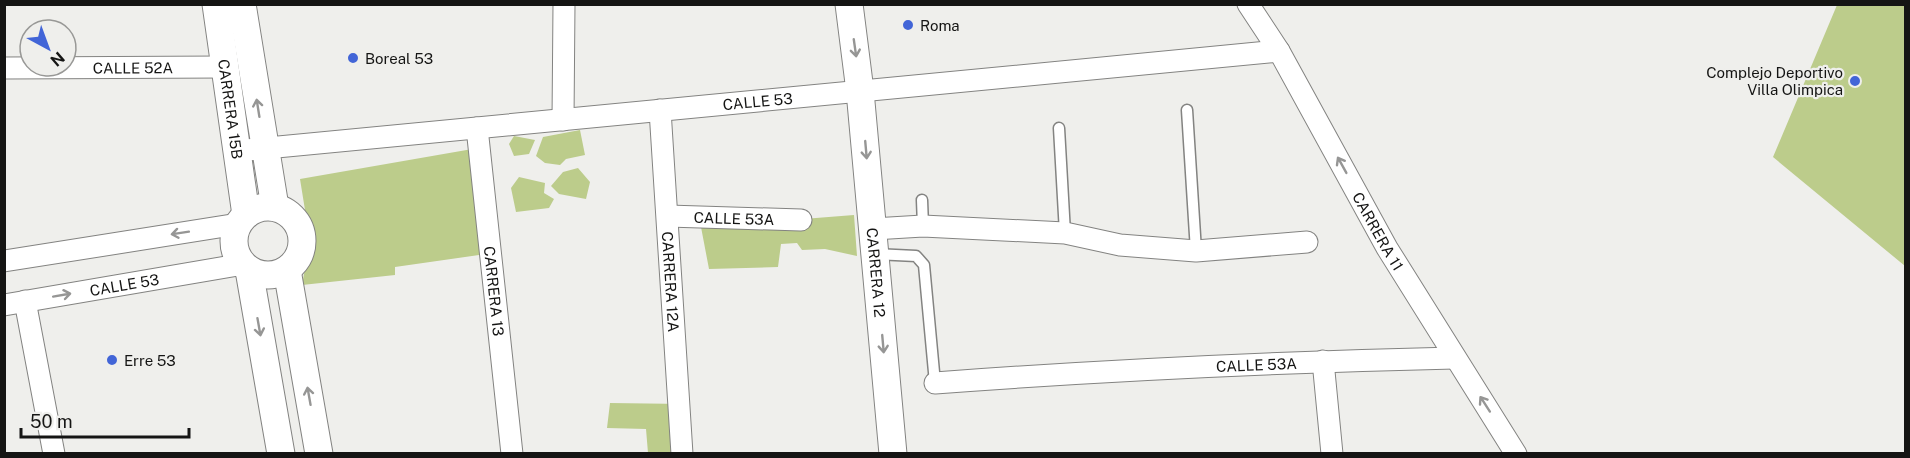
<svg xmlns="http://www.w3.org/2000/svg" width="1910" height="458" viewBox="0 0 1910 458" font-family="'Public Sans',sans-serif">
	<rect width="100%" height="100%" fill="#efefec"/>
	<!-- green -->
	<path fill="#bccc8b" d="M1837,5H1905V266L1773,157Z
		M580,130L585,155L566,159L560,165L545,163L536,156L543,137Z
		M514,136L535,140L529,154L514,156L509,144Z
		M478,148L493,253L395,267V275L302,285L310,241L300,179Z
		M578,168L590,182L586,199L559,194L551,186L563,172Z
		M519,177L545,183L544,193L554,199L549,208L516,212L511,188Z
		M854,215L857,256L825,249L802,250L797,243L781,244L778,267L709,269L701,227Z
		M610,403L685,404L689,453H648L646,429L607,428Z"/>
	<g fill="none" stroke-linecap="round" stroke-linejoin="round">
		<!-- service casing -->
		<g stroke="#838381" stroke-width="13">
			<path id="service" d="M1187,110L1196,251
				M1059,128L1065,233
				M922,200L923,226
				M875,254L916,256L924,265L935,383"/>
		</g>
		<!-- minor casing -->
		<g stroke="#838381" stroke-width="23">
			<g id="minor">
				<path id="s1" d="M1248,4L1279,51L1387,248L1516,454"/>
				<path id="s2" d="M4,68L225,67"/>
				<path id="s3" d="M660,110L682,454"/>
				<path d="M563,120L564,4"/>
				<path id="s4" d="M477,128L512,454"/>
				<path id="s5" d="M236,151L1279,51"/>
				<path id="s6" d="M668,216L801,220"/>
				<path d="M873,229L923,226L1065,233L1120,245L1196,251L1307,242"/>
				<path d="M4,261L238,224"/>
				<path d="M25,301L54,454"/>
				<path id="s7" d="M4,305L244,264"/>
				<path d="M1323,361L1332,454"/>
				<path id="s8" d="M935,383C1108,370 1281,362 1454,358"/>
			</g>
		</g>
		<!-- tertiary casing -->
		<g stroke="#838381" stroke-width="29">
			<g id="tertiary">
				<path id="s9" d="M216,4L246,215"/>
				<path d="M242,4L275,207"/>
				<path id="s10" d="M849,4L860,91L893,454"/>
				<circle cx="268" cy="241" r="34"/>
				<path d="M249,270L281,454"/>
				<path d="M287,270L319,454"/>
			</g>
		</g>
		<!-- service -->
		<use href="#service" stroke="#fff" stroke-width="10"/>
		<!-- minor -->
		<use href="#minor" stroke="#fff" stroke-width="21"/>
		<!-- tertiary -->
		<use href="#tertiary" stroke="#fff" stroke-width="27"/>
	</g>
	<!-- one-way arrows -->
	<defs><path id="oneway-shaft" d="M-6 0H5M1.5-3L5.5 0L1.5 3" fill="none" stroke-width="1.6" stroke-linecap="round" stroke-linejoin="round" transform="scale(1.5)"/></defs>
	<g stroke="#969695">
		<use href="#oneway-shaft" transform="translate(855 48) rotate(82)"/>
		<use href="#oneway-shaft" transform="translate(258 108) rotate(-99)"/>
		<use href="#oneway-shaft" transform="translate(866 150) rotate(85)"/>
		<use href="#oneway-shaft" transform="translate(1342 165) rotate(-119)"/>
		<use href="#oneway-shaft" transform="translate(180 233) rotate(171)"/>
		<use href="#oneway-shaft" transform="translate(62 295) rotate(-10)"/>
		<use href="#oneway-shaft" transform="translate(259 327) rotate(80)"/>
		<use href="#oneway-shaft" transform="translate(883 344) rotate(85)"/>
		<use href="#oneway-shaft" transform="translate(309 396) rotate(-100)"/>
		<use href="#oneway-shaft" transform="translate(1485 404) rotate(-123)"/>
	</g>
	<!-- markers -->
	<g fill="#4265d7" stroke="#efefec" stroke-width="2">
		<circle cx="908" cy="25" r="6"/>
		<circle cx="353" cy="58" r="6"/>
		<circle cx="1855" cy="81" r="6"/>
		<circle cx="112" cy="360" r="6"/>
	</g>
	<g text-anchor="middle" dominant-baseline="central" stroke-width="4.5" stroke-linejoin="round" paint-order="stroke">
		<!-- poi labels -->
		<g font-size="15" fill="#151514" stroke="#efefec" text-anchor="start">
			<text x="920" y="25">Roma</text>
			<text x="365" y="58">Boreal 53</text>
			<text x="1843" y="72" text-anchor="end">Complejo Deportivo<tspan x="1843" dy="17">Villa Olimpica</tspan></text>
			<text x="124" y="360">Erre 53</text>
		</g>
		<!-- street labels -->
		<g font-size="15" fill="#151514" stroke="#efefec">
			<text stroke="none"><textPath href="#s2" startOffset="129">CALLE 52A</textPath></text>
			<text stroke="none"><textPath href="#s5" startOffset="524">CALLE 53</textPath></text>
			<text stroke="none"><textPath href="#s9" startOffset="106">CARRERA 15B</textPath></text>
			<text stroke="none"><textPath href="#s6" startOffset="66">CALLE 53A</textPath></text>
			<text stroke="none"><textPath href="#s1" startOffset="262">CARRERA 11</textPath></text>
			<text stroke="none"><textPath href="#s10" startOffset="270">CARRERA 12</textPath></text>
			<text stroke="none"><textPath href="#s3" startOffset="172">CARRERA 12A</textPath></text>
			<text stroke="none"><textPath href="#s7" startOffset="122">CALLE 53</textPath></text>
			<text stroke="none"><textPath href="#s4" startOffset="164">CARRERA 13</textPath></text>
			<text stroke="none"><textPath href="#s8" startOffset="322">CALLE 53A</textPath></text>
		</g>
	</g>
	<!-- border -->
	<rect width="1910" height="458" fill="none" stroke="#151514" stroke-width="12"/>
	<!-- north arrow -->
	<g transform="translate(48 48) rotate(139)"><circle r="28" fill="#efefec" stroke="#989896" stroke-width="1.5"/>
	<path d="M0-4.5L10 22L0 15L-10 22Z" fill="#4265d7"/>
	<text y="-9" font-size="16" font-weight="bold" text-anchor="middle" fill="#151514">N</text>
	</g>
	<!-- scale -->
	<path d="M21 428v9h168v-9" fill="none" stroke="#151514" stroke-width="3"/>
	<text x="30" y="428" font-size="18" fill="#151514" stroke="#efefec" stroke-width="4.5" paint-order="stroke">50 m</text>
</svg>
